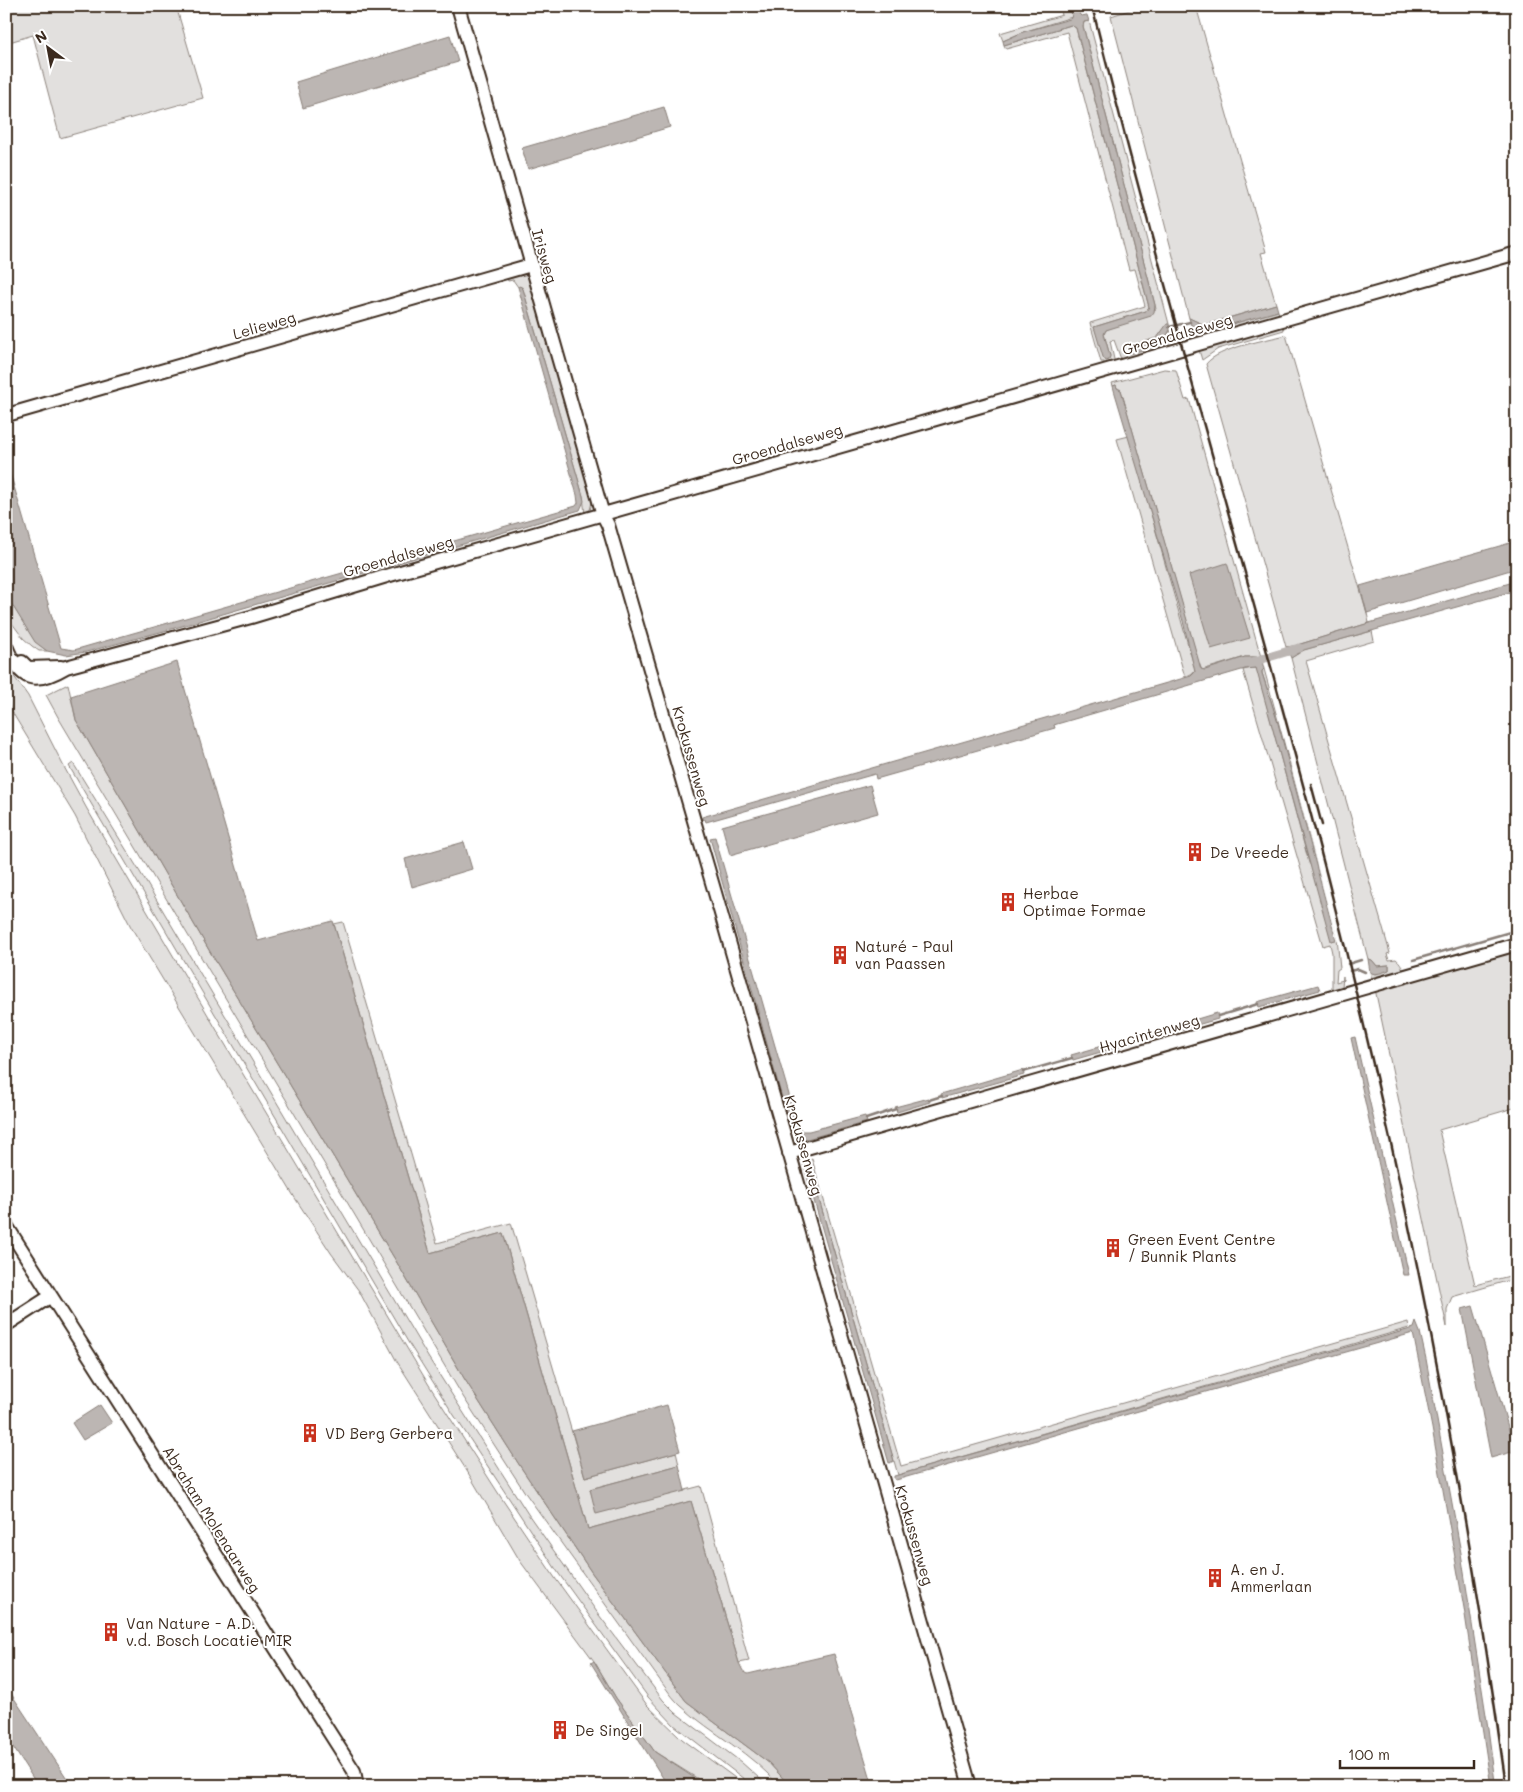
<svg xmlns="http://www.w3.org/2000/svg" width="1523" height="1792" viewBox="0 0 1523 1792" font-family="Mali,sans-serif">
	<rect width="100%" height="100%" fill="#fff"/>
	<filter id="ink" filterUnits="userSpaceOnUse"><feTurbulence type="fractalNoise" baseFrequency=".02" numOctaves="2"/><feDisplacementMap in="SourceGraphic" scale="10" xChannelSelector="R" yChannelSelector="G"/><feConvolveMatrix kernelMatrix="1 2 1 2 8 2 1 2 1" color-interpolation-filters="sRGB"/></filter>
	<g filter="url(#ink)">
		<!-- green -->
		<path fill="#e2e0de" stroke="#8e857e" d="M6,6H176L203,98L60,138L33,35L6,43Z
			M1060,6H1070L1072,17L1023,32L1003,41L1000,33L1062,15Z
			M1142,6H1196L1266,252L1261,253L1276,304L1204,325L1189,318L1111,16Z
			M1089,21L1169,324L1157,338L1124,348L1162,344L1170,330L1175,347L1122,362L1114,340L1110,341L1115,364H1104V362H1101L1090,323L1145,306L1135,269L1129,270L1067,32L1006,49L1004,45L1071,25L1076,28L1149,307L1146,311L1094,327L1109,358L1110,356L1104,334L1106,330L1156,309L1083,26L1084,22Z
			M520,273L528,276L530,280L593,498L590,510L585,515L583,496L523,289L522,287H518L513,280L508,281L506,277Z
			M1278,311L1280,317L1195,341L1191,325L1204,332Z
			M1283,326L1284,330L1218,349L1202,360L1199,350Z
			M1286,335L1367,613L1369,623L1294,646L1286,647L1206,364C1218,348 1266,340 1286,335Z
			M1164,369L1176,370L1185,400L1189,399L1261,657H1245L1202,670L1199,664L1121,390L1117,388L1116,385L1113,386L1112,383Z
			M1129,436L1194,666L1195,672L1185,677L1117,439Z
			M6,595L35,641L47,651H39L32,646L23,638L6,615Z
			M1372,631L1374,641L1306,661L1390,953L1387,954L1389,960L1396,959C1401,963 1402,966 1403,972L1372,980L1370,972L1375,974L1389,970V965L1377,966L1372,960L1368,959L1291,658L1303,650Z
			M6,665L28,696L63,765L87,809L225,1044L429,1385L504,1502L555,1578L647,1705L682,1739L746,1786H718L703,1782L655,1752L616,1698L594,1661L520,1561L467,1471L396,1360L359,1291L331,1253L295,1198L131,927L75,816L12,712L6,696Z
			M1252,668H1256L1258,673L1309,863L1313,869C1298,803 1284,737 1262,673V671L1264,669L1337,938L1340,968L1337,970L1336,982L1343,980V976L1342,987L1332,990V953L1330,944L1323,946L1243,670Z
			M68,684L76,720L209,950L396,1261L464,1378L520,1466L592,1573L686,1701L769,1763L790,1786H779C752,1753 712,1734 681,1706C673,1699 666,1688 659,1679L526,1494L462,1395L58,717L46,695Z
			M73,763L140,872L428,1357L528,1514L599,1615L663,1700L676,1713L741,1762L768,1786H753L674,1725L648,1697L559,1574L450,1409L408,1342L69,766Z
			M343,922L437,1243L511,1223L585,1477L676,1452L679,1465L590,1489L597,1513L701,1486L749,1661L739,1663L691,1501L588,1529L503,1233L430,1253L334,924Z
			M1517,948V1107L1439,1130L1475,1285L1517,1274V1278L1452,1297L1447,1309V1327L1375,989Z
			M812,1159L901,1466L1408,1322L1409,1328L898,1475L808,1161Z"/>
		<!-- water -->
		<path fill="#bcb6b3" stroke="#887e77" d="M1070,6H1077L1080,15L1081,16L1087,15L1089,21L1084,22L1083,26L1155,305L1154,312L1151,316L1106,330L1104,334L1110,356L1109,360L1106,361L1103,357L1094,327L1146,311L1149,307L1076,28L1071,25L1004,45L1003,41L1023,32L1070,19L1072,16Z
			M450,35L458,62L303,108L296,82Z
			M664,107L670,127L528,169L522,148Z
			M520,286L523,289L583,496L584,501L580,510L175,628L86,652L66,655L47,651L35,642L6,595V459L61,648L74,650L576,506L578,503L577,495L518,287Z
			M1276,304L1278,311L1204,332L1191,325L1189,318L1205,325Z
			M1167,324H1169L1170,330L1162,344L1125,355L1123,353L1124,348L1157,338Z
			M1116,385L1117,388L1121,390L1201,669L1205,670L1245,657H1261L1264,669L1262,671V673L1278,723L1336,940L1331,941L1256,668L1245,669L1057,724L1054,725L1055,728L876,779L875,774L706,822L705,819L702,820V817L1191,676L1195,672L1183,621L1114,390L1113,386Z
			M1517,541V568L1367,613L1360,586Z
			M1227,563L1250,638L1211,649L1189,575Z
			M1517,581V590L1304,650L1291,658L1286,647L1294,646L1369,623Z
			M177,662L258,941L333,921L430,1253L503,1233L588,1529L691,1501L739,1663L743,1671L748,1674L834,1654L873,1786H790L769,1763L686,1701L592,1573L520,1466L464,1378L396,1261L209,950L76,720L71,696Z
			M870,785L878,813L730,855L722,826Z
			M715,837L798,1126L802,1131H809L865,1116L867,1122L807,1139L796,1135L790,1127L710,838Z
			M464,842L472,869L412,887L405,859Z
			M1368,959L1372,960L1377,966L1389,965V970C1383,972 1376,976 1370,972Z
			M1318,985L1320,990L1259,1007L1257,1002Z
			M1217,1013L1218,1019L1148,1039L1147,1034Z
			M1355,1037L1409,1275H1403L1351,1038Z
			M1127,1039L1129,1044L1073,1060L1071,1055Z
			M1023,1070L1024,1075L942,1098L941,1094Z
			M929,1098L930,1102L897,1112L895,1107Z
			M806,1160L808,1161L894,1461L889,1463L803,1162Z
			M1473,1306L1515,1451L1491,1458L1462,1309Z
			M1416,1322L1420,1332L1426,1359L1461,1553L1488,1728L1495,1782L1497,1786H1491L1464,1608L1432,1428L1413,1333L896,1480L894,1479V1476L898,1475L1414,1328Z
			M100,1405L112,1423L83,1440L72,1423Z
			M667,1405L680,1451L585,1477L572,1431Z
			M679,1465L685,1491L596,1514L590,1489Z
			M594,1661L616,1698L655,1752L693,1777L703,1782L718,1786H668L591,1663Z
			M6,1686L72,1786H38L6,1736Z"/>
		<!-- pier -->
		<path fill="#fff" d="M1284,740L1332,915L1338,940L1337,942Z"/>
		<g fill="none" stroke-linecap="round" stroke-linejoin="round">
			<!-- stream -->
			<path stroke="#887e77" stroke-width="2.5" d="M1169,327L1190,322
				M1413,960L1517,930
				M1348,964L1361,960
				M1350,971L1358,969L1365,972
				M1218,1016L1258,1004
				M1128,1042L1148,1036
				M1023,1072L1072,1058
				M929,1100L942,1096
				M866,1119L896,1109"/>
			<!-- canal -->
			<path stroke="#bcb6b3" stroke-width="9" d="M1252,662L1299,648"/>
			<!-- minor casing -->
			<g stroke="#3b2a1e" stroke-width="16">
				<path id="minor" d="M458,6L603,515L608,525L720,910L970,1786
					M7,415L531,265
					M6,646C20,681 34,686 66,667L251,617L390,575L1517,253
					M22,662L28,668L61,667
					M789,1153L1517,944
					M6,1225L51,1296L6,1325
					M51,1296L354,1771L356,1781L355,1786"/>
			</g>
			<!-- minor -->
			<use href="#minor" stroke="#fff" stroke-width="12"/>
			<!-- rail -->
			<path stroke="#3b2a1e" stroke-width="2.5" d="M1092,6C1164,298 1252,585 1327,876C1404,1175 1464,1479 1506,1786
				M1311,784L1322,825"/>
		</g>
	</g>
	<!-- icons -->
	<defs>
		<g id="building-bare" transform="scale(1.5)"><path d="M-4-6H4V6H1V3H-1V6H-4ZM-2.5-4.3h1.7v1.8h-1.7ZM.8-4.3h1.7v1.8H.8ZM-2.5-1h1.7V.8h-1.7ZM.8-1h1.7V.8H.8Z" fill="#c8321e" stroke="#fff" stroke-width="2.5" paint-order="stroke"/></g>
	</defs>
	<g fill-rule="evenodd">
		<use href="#building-bare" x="1195" y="852"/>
		<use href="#building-bare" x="1008" y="902"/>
		<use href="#building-bare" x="840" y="955"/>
		<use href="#building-bare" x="1113" y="1248"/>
		<use href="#building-bare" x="310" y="1433"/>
		<use href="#building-bare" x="1215" y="1578"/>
		<use href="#building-bare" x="111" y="1632"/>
		<use href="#building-bare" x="560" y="1730"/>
	</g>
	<g text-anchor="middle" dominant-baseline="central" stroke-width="4" stroke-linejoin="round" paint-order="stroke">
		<!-- street labels -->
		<g font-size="15" fill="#3b2a1e" stroke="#fff">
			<text transform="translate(545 256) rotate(74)">Irisweg</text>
			<text transform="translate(264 325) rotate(-16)">Lelieweg</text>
			<text transform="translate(1177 334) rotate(-16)">Groendalseweg</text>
			<text transform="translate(787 444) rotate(-16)">Groendalseweg</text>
			<text transform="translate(398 556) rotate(-16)">Groendalseweg</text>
			<text transform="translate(692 756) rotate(74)">Krokussenweg</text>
			<text transform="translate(1149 1033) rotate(-16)">Hyacintenweg</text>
			<text transform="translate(804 1145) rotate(74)">Krokussenweg</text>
			<text transform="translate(212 1519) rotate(58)">Abraham Molenaarweg</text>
			<text transform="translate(915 1535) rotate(74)">Krokussenweg</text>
		</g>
		<!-- poi labels -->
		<g font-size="15" fill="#3b2a1e" stroke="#fff" text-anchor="start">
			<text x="1210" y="852">De Vreede</text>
			<text x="1023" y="893">Herbae<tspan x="1023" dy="17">Optimae Formae</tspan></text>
			<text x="855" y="946">Naturé - Paul<tspan x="855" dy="17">van Paassen</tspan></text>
			<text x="1128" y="1239">Green Event Centre<tspan x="1128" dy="17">/ Bunnik Plants</tspan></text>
			<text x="325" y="1433">VD Berg Gerbera</text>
			<text x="1230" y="1569">A. en J.<tspan x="1230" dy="17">Ammerlaan</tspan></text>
			<text x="126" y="1623">Van Nature - A.D.<tspan x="126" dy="17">v.d. Bosch Locatie MIR</tspan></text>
			<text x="575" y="1730">De Singel</text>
		</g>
	</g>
	<!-- margin -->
	<rect width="1523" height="1792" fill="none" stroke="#fff" stroke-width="25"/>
	<rect x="12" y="12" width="1498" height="1767" fill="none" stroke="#3b2a1e" stroke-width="2" filter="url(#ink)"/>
	<!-- north arrow -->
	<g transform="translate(48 48) rotate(328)" stroke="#ffffff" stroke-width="4" paint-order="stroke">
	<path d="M0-4L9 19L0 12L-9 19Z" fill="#3b2a1e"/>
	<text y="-8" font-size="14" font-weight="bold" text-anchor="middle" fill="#3b2a1e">N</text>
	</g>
	<!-- scale -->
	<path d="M1340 1760v8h134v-8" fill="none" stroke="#3b2a1e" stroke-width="2.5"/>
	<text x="1348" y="1760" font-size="15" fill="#3b2a1e" stroke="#ffffff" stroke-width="4" paint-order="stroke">100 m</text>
</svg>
